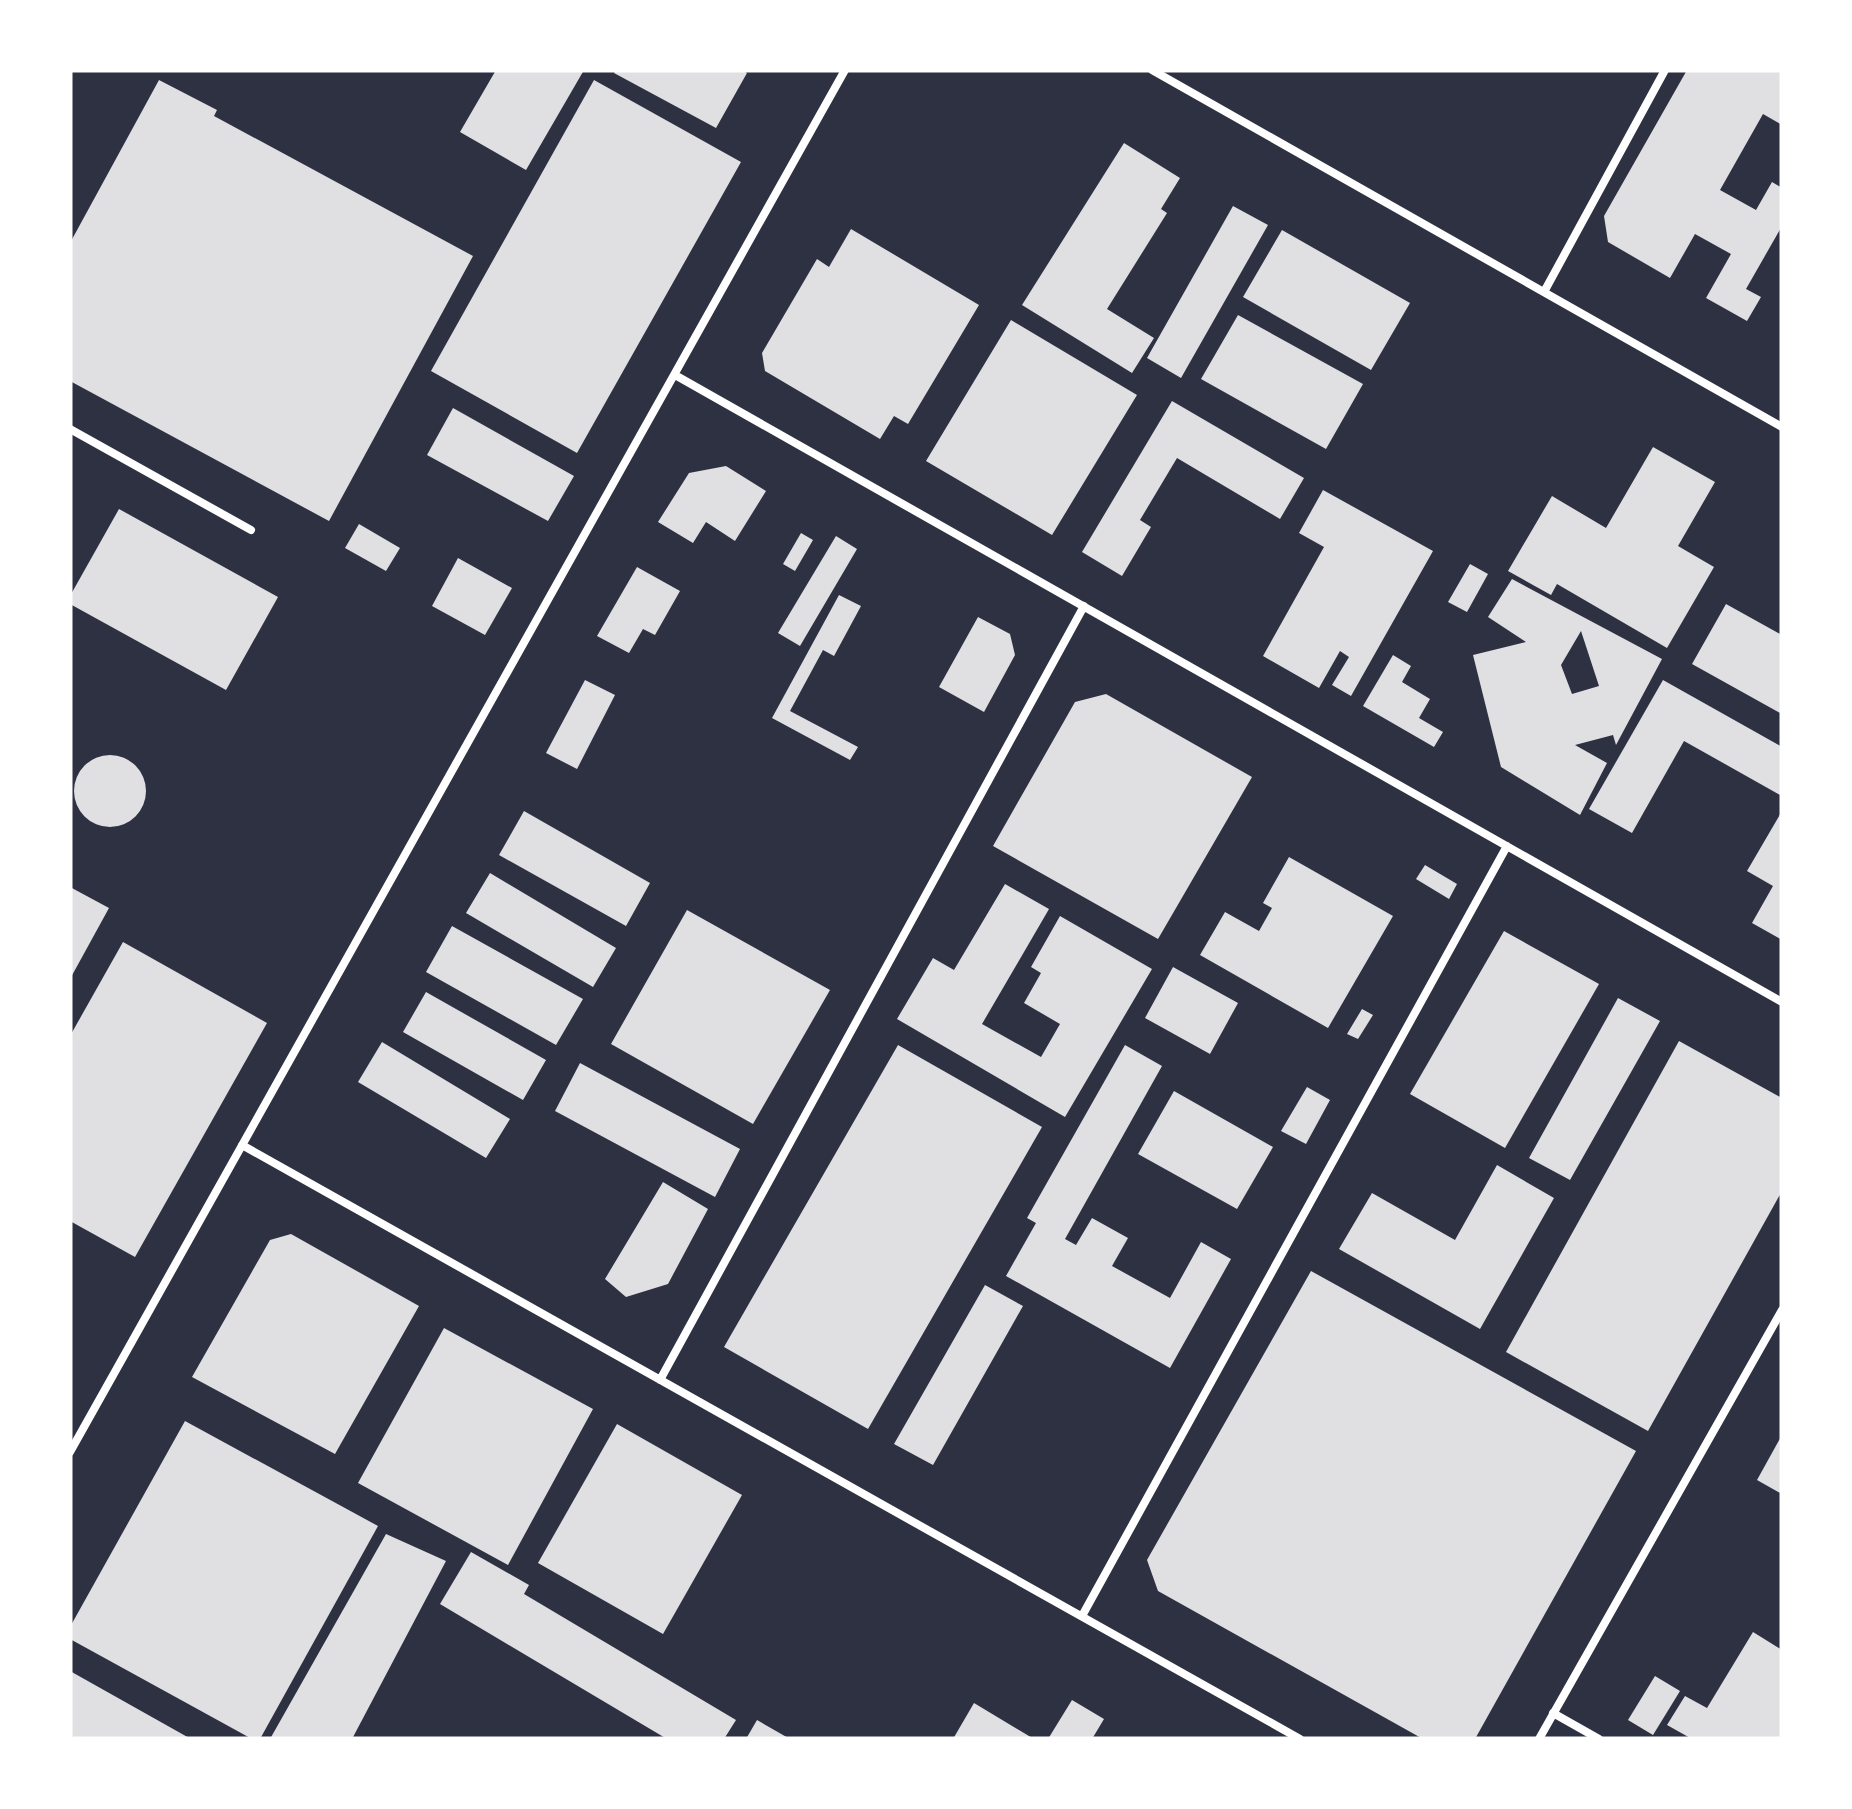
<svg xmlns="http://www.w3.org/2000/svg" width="1852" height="1809" viewBox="0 0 1852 1809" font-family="'DejaVu Sans',sans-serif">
	<rect width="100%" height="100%" fill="#2d3142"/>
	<!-- building -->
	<path fill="#e0e0e3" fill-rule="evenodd" d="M496,70H584L526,170L460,132Z
		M616,70H742L747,73L716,128L614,73Z
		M1687,70H1782V125L1763,114L1720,190L1756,210L1772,182L1782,188V226L1746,289L1761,297L1747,321L1706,298L1731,254L1695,234L1670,278L1608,242L1604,216Z
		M159,80L217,110L214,116L473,256L329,521L70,381V243Z
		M594,80L741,162L577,453L431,371Z
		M1124,143L1180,178L1161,209L1167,213L1107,309L1154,338L1132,373L1022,305Z
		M1233,206L1268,225L1181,378L1147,358Z
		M851,229L979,305L908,424L894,416L880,439L765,371L762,353L817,259L829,267Z
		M1282,230L1410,303L1371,370L1243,297Z
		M1238,315L1363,384L1326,449L1201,379Z
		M1011,320L1137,395L1052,535L926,461Z
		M1172,401L1304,478L1280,519L1177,458L1140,520L1151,527L1122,576L1082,552Z
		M453,408L574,476L548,521L427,455Z
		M1653,447L1715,482L1678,546L1714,567L1667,648L1557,584L1551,595L1508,571L1552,496L1606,528Z
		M726,466L766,491L735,541L706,522L693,543L658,522L689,473Z
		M1323,490L1433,551L1351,696L1332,685L1349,657L1340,651L1319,688L1263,656L1324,547L1299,533Z
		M119,509L278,597L226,690L70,604V596Z
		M359,524L400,548L386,571L345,548Z
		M801,533L813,540L795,571L783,564Z
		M836,536L857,549L800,646L778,633Z
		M458,558L512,588L485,635L432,606Z
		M1470,564L1488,574L1467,612L1448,602Z
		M637,567L680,591L655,635L643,629L629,653L597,636Z
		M1512,579L1662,659L1616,745L1613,735L1575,745L1607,763L1580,815L1501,767L1473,655L1526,642L1488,617ZM1581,631L1599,686L1572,694L1561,665Z
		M839,595L861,606L834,656L823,650L790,711L858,747L850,760L772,718Z
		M1726,604L1782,635V714L1692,664Z
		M978,617L1010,634L1015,655L984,712L939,687Z
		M1393,655L1411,666L1402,682L1430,699L1419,718L1443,732L1434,747L1363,706Z
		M585,680L615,695L577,769L546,753Z
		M1663,680L1782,747V796L1684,741L1632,833L1589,809Z
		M1106,694L1252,777L1158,939L993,846L1075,702Z
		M74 791a36 36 0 1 1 72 0a36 36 0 1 1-72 0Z
		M524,811L650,883L626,926L499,855Z
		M1782,811V940L1752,923L1773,886L1747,871Z
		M1289,857L1393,916L1328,1028L1200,955L1225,912L1259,931L1272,908L1263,903Z
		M1425,865L1457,884L1449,899L1416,879Z
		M490,873L616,948L593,987L466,913Z
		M1005,884L1049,909L982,1024L1041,1057L1060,1024L1024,1003L1041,973L1031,967L1060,916L1152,969L1065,1117L897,1019L933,958L954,970Z
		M70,887L109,908L70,979Z
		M687,910L830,990L753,1124L611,1044Z
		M452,926L583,999L556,1045L426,972Z
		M1504,931L1599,984L1505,1148L1410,1094Z
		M123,942L267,1023L135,1257L70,1221V1036Z
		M1173,967L1238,1003L1210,1054L1145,1018Z
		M426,992L546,1060L523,1100L403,1032Z
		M1618,998L1660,1021L1570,1180L1529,1158Z
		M1362,1009L1373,1015L1358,1039L1347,1034Z
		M1679,1041L1782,1098V1191L1648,1431L1506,1352Z
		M382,1042L510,1119L486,1158L358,1082Z
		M898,1045L1042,1127L868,1429L724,1347Z
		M1125,1045L1162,1066L1065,1239L1076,1245L1092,1218L1128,1238L1112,1266L1170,1298L1201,1242L1231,1259L1170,1368L1006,1276L1036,1223L1027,1218Z
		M580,1063L740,1149L715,1197L555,1111Z
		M1307,1087L1330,1100L1306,1144L1281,1131Z
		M1174,1091L1273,1147L1237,1209L1138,1154Z
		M1497,1165L1554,1198L1480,1329L1339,1249L1372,1193L1455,1240Z
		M663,1182L708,1209L668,1284L626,1297L605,1279Z
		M291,1234L419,1306L335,1454L192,1377L270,1240Z
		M1311,1271L1636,1451L1475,1739H1423L1158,1591L1147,1560Z
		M985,1285L1023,1306L933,1465L894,1444Z
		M444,1328L593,1409L508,1565L358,1483Z
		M185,1421L378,1526L260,1739H252L70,1639V1627Z
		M617,1424L742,1495L663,1634L538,1563Z
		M1782,1435V1494L1757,1480Z
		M386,1534L446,1561L352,1739H270Z
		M471,1552L529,1585L524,1594L736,1720L724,1739H667L440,1604Z
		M1753,1632L1782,1650V1739H1692L1667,1725L1685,1696L1707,1708Z
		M70,1671L191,1739H70Z
		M1655,1676L1680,1691L1653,1735L1628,1720Z
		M1072,1700L1104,1719L1092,1739H1048Z
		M974,1703L1034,1739H953Z
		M757,1720L790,1739H746Z"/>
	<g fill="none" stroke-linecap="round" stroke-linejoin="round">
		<!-- service -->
		<path stroke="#fff" stroke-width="8" d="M1152,70L1782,427
			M1544,292L1665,70
			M675,375L1782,1002
			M70,429L251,530
			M242,1145L1300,1739
			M660,1380L1084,606
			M70,1452L845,70
			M1082,1616L1507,846
			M1553,1713L1599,1739
			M1539,1739L1782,1310"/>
	</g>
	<!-- border -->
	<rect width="1852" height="1809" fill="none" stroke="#ffffff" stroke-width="145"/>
</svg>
